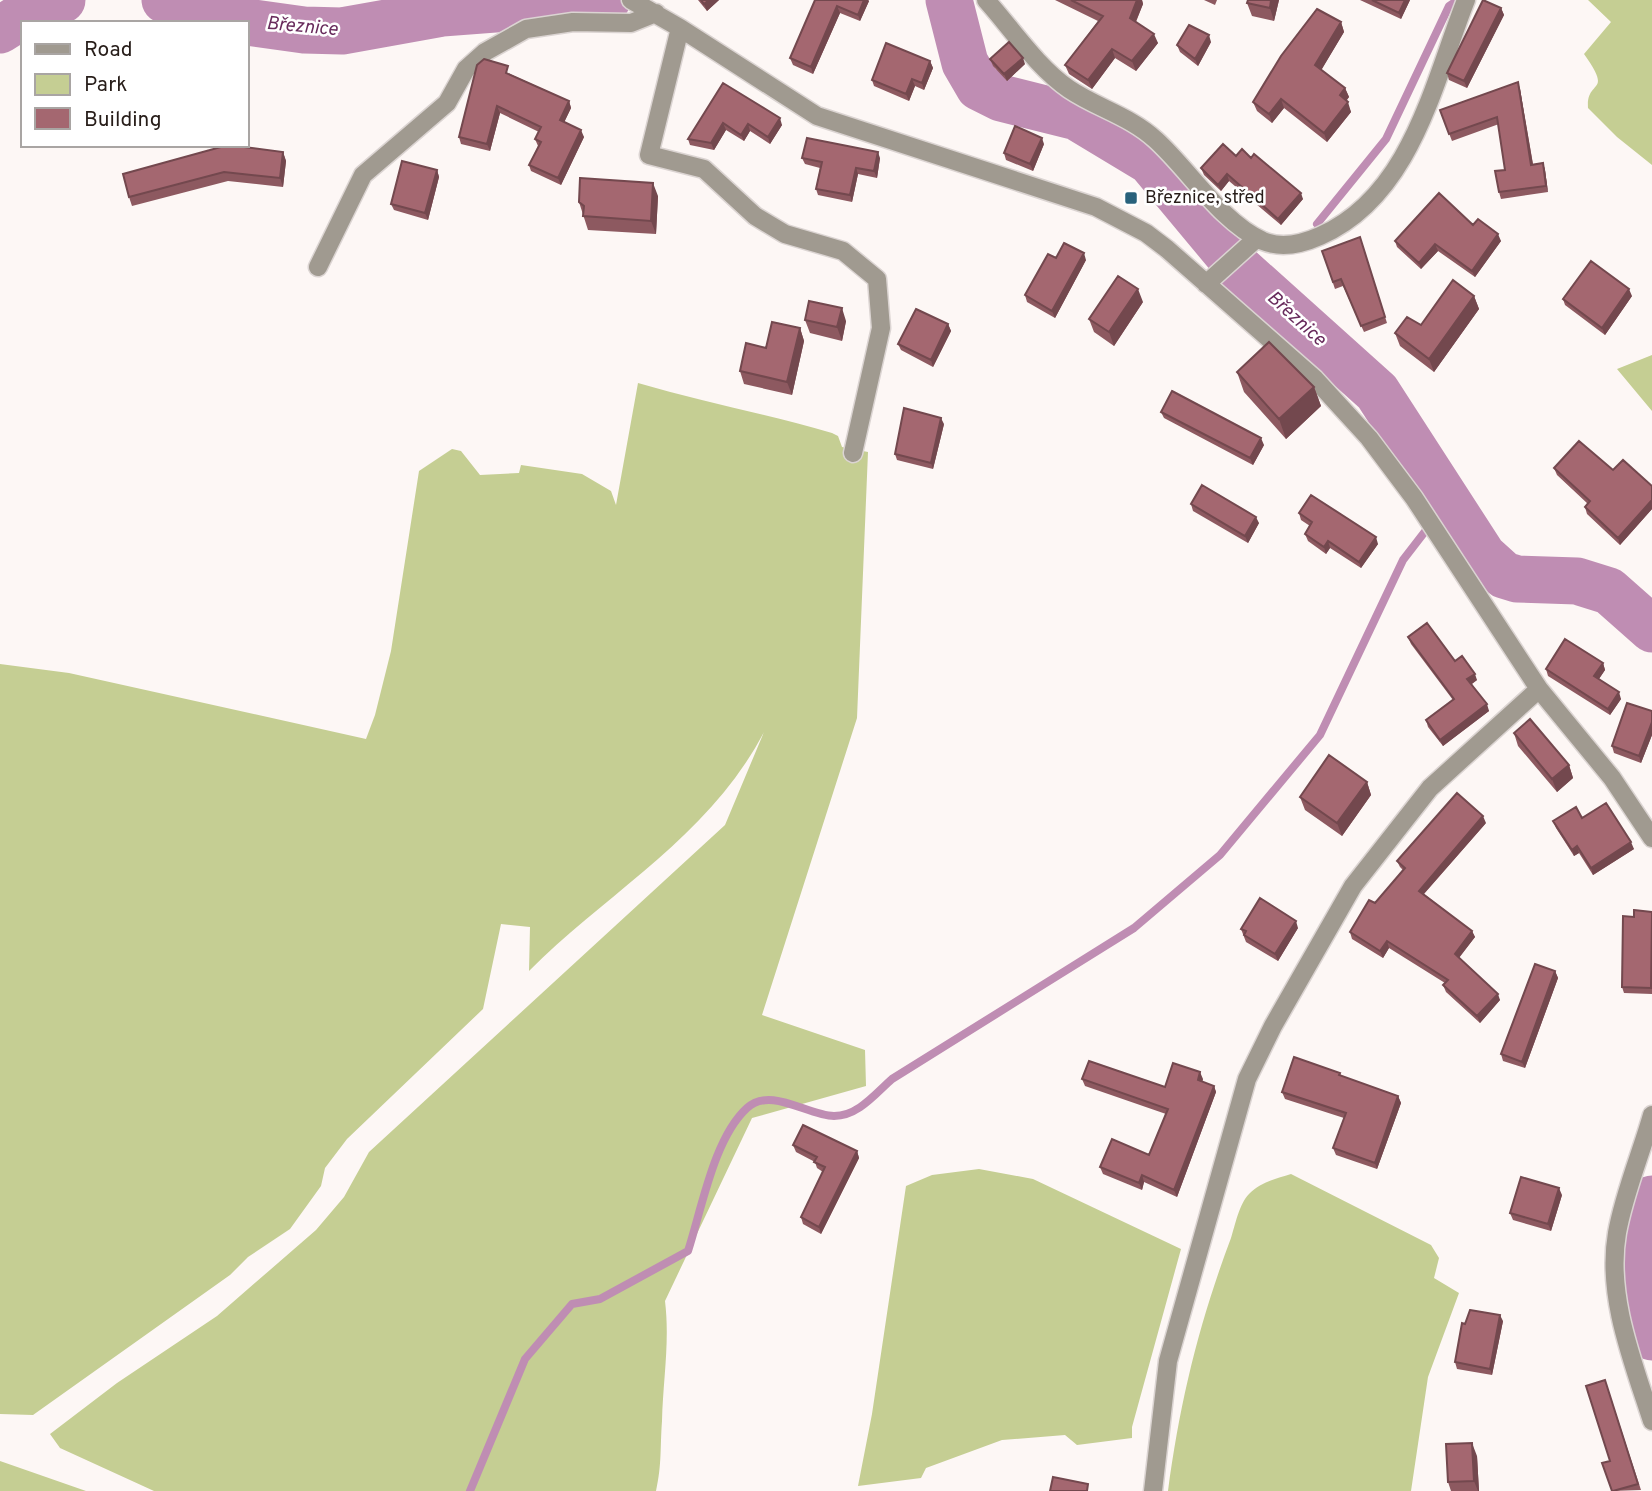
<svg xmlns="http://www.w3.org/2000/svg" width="1652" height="1491" viewBox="0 0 1652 1491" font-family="Overpass,sans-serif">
	<rect width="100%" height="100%" fill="#fdf7f5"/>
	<!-- green -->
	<path fill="#c5ce93" d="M1588,0H1652V165L1617,137L1588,108C1586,78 1614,96 1584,54L1611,22Z
		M1652,355V411L1617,369Z
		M638,383C702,402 767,414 832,433L838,436L842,447L868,452L857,718L762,1015L865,1050L866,1086L752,1118L665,1301C670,1342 663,1380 662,1421C660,1448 662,1464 656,1491H154L60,1448L50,1434L117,1383L217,1316L316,1230L344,1197L369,1152L725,825L764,732C709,837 609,891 529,971L530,927L501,924L483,1009L347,1139L325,1168L321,1186L290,1229L248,1257L230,1275L33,1415L0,1414V664L69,673L366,739L375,715L391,651L419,471L452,449L461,451L480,475L519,473L521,465L582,474L611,491L616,505Z
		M979,1169L1033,1179L1181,1249L1132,1427V1438L1077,1445L1065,1435L1002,1440L926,1468L921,1478L858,1486L872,1414L906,1186L932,1175Z
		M1291,1174L1431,1245L1439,1258L1434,1278L1459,1293L1428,1377L1411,1491H1168C1180,1401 1199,1323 1231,1238C1235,1226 1239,1204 1249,1194C1261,1182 1275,1179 1291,1174Z
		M0,1461L86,1491H0Z"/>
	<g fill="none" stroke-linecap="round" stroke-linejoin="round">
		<!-- stream -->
		<path stroke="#bf8db3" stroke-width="8" d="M1317,224L1386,139L1449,6L1458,0
			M1240,269L1262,265
			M470,1491L525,1359L572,1304L600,1299L688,1251C702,1208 714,1138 747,1108C771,1086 808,1116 834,1116C858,1116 875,1094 892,1079L1134,928L1220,855L1320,735L1403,560L1447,503"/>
		<!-- river -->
		<path stroke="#bf8db3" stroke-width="47" d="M165,0L232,20L304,30L342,31L442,13L534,6H587L607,0
			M949,0L965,63L979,87L1001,98L1077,117L1150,161L1240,269L1377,392L1483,556L1504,575L1517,579L1577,581L1609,591L1652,629
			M0,30L19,18L62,0
			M1652,1199L1647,1204L1636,1253L1643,1328L1652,1337"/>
		<!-- street casing -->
		<g stroke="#dbd4d2" stroke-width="21">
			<path id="street" d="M631,0L680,28L817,116L1096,207L1146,233L1167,249L1315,379L1369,438L1414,498L1539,689L1612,778L1652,838
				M986,0C1012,29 1037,67 1069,89C1097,108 1130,116 1156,140C1189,170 1221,222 1263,241C1282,249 1302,244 1320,236C1411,196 1433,84 1466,0
				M680,28L649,155L704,169L755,216L785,234L843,251L877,279L881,328L853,453
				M318,267L363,175L447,103L466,69L485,52L526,29L573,22L631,23L656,13
				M1206,284L1257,238
				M1652,1115C1641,1154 1624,1193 1617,1233C1606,1296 1633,1362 1652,1421
				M1153,1491L1168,1361L1247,1079L1273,1026L1353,886L1430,788L1539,689"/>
		</g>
		<!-- street -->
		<use href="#street" stroke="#a09a90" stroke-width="18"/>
	</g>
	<!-- wall -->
	<path fill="#8d5960" d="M698,0H719L707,11Z
		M815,0H868L869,1L860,21L840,13L813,74L793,65L790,58Z
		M1055,0H1142L1143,4L1136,22L1158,43L1136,71L1115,58L1092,89L1069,74L1065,65L1098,21Z
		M1204,0H1217L1215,5Z
		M1248,0H1279L1274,21L1252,16L1247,3Z
		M1360,0H1410L1401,19Z
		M1501,8L1504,15L1467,88L1449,80L1447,73Z
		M1341,22L1344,32L1321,70L1345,88L1349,97L1346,101L1351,112L1327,142L1284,108L1272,123L1257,111L1253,102Z
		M1211,42L1198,66L1180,52L1177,45Z
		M990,59L1025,64L1007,81L993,66Z
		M930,61L933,68L924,90L915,86L909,101L874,86L872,80Z
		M510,73V74L569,101L571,108L564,122L584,137L561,185L531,171L529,165L538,146L535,139L539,132L500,113L490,151L461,144L459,137Z
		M723,83L782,125L770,144L750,131L744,141L726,130L714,150L690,145L688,139Z
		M1520,89L1533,164L1543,163L1545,170L1548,192L1501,199L1499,192L1505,170L1499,124L1452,141L1440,110Z
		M1044,144L1033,171L1006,160L1004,153Z
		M283,152L286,161L283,187L228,181L132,206L129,197Z
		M1236,156L1303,199L1281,225L1229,181L1221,191L1204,175L1201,168Z
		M802,158H880L877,178L858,174L852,202L818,195L816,189L820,168L805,164Z
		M437,170L439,177L428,220L394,210L391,204Z
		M658,196L656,234L588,230L579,202Z
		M1473,225L1501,241L1475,277L1438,251L1421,269L1397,247L1395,241Z
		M1360,237L1387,323L1364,332L1343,286L1335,289L1322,251Z
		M1056,258L1086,260L1055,318L1027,302L1025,295Z
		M1474,296L1479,309L1434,372L1400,346L1395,333L1421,325Z
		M1632,296L1605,335L1565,305L1563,299Z
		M1143,302L1114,346L1094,332L1089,319Z
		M805,320L846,321L842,341L810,333Z
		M948,324L951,331L933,367L901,350L898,344Z
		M800,328L804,341L792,395L744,384L740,371L766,348Z
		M1237,372L1314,387L1321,406L1286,439L1244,392Z
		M1161,412L1264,445L1253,465L1164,418Z
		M944,424L933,469L897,460L895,454Z
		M1554,468L1613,470L1652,486V509L1620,545L1587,514L1585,507L1588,504L1557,475Z
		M1191,504L1259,523L1248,543L1193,511Z
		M1299,513L1378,544L1361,568L1330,548L1326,554L1308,541L1305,534L1310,526L1301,520Z
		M1408,637L1455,661L1477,680L1472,684L1489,711L1443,746L1428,727L1426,720L1453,700L1411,644Z
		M1603,663L1605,670L1599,679L1621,699L1610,715L1548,676L1546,669Z
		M1652,711V735L1641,763L1614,753L1612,746Z
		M1514,733L1569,765L1573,778L1557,792L1518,746Z
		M1367,782L1371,795L1342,836L1305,810L1300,797Z
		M1582,818L1634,849L1593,875L1579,853L1574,856L1556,828L1553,821Z
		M1486,823L1424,894L1472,931L1475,937L1459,958L1500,1000L1480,1023L1446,992L1443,985L1445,983L1389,948L1383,958L1352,939L1350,932L1403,870L1400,867L1397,861Z
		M1652,912V994L1624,993L1622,987L1634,917Z
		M1298,928L1278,961L1246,942L1241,929Z
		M1555,971L1558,978L1525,1068L1503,1061L1501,1054Z
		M1340,1073L1341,1076L1398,1096L1401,1103L1377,1169L1336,1155L1333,1148L1344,1118L1285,1099L1282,1092Z
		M1082,1079L1165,1087L1203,1079L1202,1082L1214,1086L1216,1092L1177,1197L1144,1182L1142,1190L1103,1174L1100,1167L1149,1155L1166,1114L1085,1086Z
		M793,1145L857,1151L859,1158L821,1234L803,1224L801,1217L823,1172L817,1168L815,1162L796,1152Z
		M1562,1195L1551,1231L1513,1220L1510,1213Z
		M1503,1321L1492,1375L1457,1369L1455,1362L1465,1324Z
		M1605,1380L1641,1490L1612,1491Z
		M1477,1456L1479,1491H1451L1448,1482Z"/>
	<!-- shaded-wall -->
	<path fill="#73484e" d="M709,0H719L707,11L704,4Z
		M864,0H868L869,1L860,21L858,15Z
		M1137,0H1142L1143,4L1133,28L1130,18Z
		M1271,0H1279L1274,21L1270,8Z
		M1405,0H1410L1401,19L1399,13Z
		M837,6L840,13L813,74L811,67Z
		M1501,8L1504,15L1467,88L1464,81Z
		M1341,22L1344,32L1319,74L1315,65Z
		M1154,34L1158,43L1136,71L1132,61Z
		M1209,35L1211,42L1198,66L1195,59Z
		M1112,49L1115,58L1092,89L1088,80Z
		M1023,58L1025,64L1007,81L1004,74Z
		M930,61L933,68L924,90L922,83Z
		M912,79L915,86L909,101L906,94Z
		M1518,82L1520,89L1534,171L1531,165Z
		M1345,88L1349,97L1343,105L1340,95Z
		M1281,99L1284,108L1272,123L1269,114Z
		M569,101L571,108L562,127L560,120Z
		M1348,102L1351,112L1327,142L1324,133Z
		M497,106L500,113L490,151L487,144Z
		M780,118L782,125L770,144L768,137Z
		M723,123L726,130L714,150L711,143Z
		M748,124L750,131L744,141L741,135Z
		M581,130L584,137L561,185L558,178Z
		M1042,138L1044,144L1033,171L1030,164Z
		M283,152L286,161L283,187L280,178Z
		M878,152L880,158L877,178L874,171Z
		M1543,163L1545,170L1548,192L1546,186Z
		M856,168L858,174L852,202L850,195Z
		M437,170L439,177L428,220L425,213Z
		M1227,174L1229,181L1221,191L1218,185Z
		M653,183L658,196L656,234L651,221Z
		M1301,193L1303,199L1281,225L1278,219Z
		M1498,234L1501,241L1475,277L1472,271Z
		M1435,244L1438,251L1421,269L1419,263Z
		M1084,253L1086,260L1055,318L1052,311Z
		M1138,289L1143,302L1114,346L1109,332Z
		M1629,289L1632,296L1605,335L1602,328Z
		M1474,296L1479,309L1434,372L1429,359Z
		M842,308L846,321L842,341L837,327Z
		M948,324L951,331L933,367L931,360Z
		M800,328L804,341L792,395L787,382Z
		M1314,387L1321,406L1286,439L1279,419Z
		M941,418L944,424L933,469L931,463Z
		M1261,438L1264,445L1253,465L1250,458Z
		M1652,500V509L1620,545L1618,538Z
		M1256,517L1259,523L1248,543L1245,536Z
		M1376,537L1378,544L1361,568L1359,562Z
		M1328,541L1330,548L1326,554L1324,547Z
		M1603,663L1605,670L1596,683L1594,676Z
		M1475,674L1477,680L1470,685L1467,679Z
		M1619,692L1621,699L1610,715L1608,709Z
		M1487,704L1489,711L1443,746L1440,740Z
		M1652,722V735L1641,763L1639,756Z
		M1569,765L1573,778L1557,792L1552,779Z
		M1367,782L1371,795L1342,836L1337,823Z
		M1483,816L1486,823L1421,897L1419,891Z
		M1631,842L1634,849L1593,875L1591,868Z
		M1577,846L1579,853L1574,856L1572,850Z
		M1296,921L1298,928L1278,961L1275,954Z
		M1472,931L1475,937L1457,960L1455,954Z
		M1387,941L1389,948L1383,958L1380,951Z
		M1555,971L1558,978L1525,1068L1522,1062Z
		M1498,994L1500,1000L1480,1023L1477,1016Z
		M1200,1072L1203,1079L1200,1087L1198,1080Z
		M1214,1086L1216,1092L1177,1197L1174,1190Z
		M1398,1096L1401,1103L1377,1169L1375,1163Z
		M857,1151L859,1158L821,1234L819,1227Z
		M1142,1175L1144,1182L1142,1190L1139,1183Z
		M1559,1188L1562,1195L1551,1231L1548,1224Z
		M1500,1315L1503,1321L1492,1375L1490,1369Z
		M1472,1443L1477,1456L1479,1491H1478L1474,1481Z"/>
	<!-- building -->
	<path fill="#a46770" stroke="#73484e" stroke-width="2" d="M701,0H709L704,4Z
		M815,0H864L858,15L837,6L811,67L790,58Z
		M1071,0H1137L1130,18L1154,34L1132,61L1112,49L1088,80L1065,65L1103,16Z
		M1248,0H1271L1270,8L1247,3Z
		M1372,0H1405L1399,13Z
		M1483,0L1501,8L1464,81L1447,73Z
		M1317,9L1341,22L1315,65L1345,88L1340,95L1348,102L1324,133L1281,99L1269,114L1253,102L1281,56Z
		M1189,25L1209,35L1195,59L1177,45Z
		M1009,42L1023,58L1004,74L990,59Z
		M886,43L930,61L922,83L912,79L906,94L872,80Z
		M484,59L508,66L506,73L569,101L560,120L581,130L558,178L529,165L541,142L535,139L541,127L497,106L487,144L459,137L477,65Z
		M1518,82L1531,165L1543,163L1546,186L1499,192L1495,171L1505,170L1497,117L1449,134L1440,110Z
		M723,83L780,118L768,137L748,124L741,135L723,123L711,143L688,139Z
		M1015,126L1042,138L1030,164L1004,153Z
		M807,138L878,152L874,171L856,168L850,195L816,189L822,162L802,158Z
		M1223,144L1236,156L1242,149L1251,158L1254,154L1301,193L1278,219L1227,174L1218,185L1201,168Z
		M228,145L283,152L280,178L224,172L129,197L123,174Z
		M402,161L437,170L425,213L391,204Z
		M580,178L653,183L651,221L583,216L584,206L579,202Z
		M1439,193L1473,225L1478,219L1498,234L1472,271L1435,244L1419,263L1395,241Z
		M1360,237L1385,317L1361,326L1341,279L1333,282L1322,251Z
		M1064,243L1084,253L1052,311L1025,295L1048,254L1056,258Z
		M1591,261L1629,289L1602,328L1563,299Z
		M1118,276L1138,289L1109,332L1089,319Z
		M1453,280L1474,296L1429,359L1395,333L1407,317L1421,325Z
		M809,301L842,308L837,327L805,320Z
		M916,309L948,324L931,360L898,344Z
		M772,322L800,328L787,382L740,371L746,343L766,348Z
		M1269,342L1314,387L1279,419L1237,372Z
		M1172,391L1261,438L1250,458L1161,412Z
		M904,408L941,418L931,463L895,454Z
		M1579,441L1613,470L1623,460L1652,486V500L1618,538L1585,507L1590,501L1554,468Z
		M1202,485L1256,517L1245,536L1191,504Z
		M1311,495L1376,537L1359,562L1328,541L1324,547L1305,534L1312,522L1299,513Z
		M1427,623L1455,661L1462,656L1475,674L1467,679L1487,704L1440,740L1426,720L1454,699L1408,637Z
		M1565,639L1603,663L1594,676L1619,692L1608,709L1546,669Z
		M1627,703L1652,711V722L1639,756L1612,746Z
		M1530,719L1569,765L1552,779L1514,733Z
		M1329,755L1367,782L1337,823L1300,797Z
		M1457,793L1483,816L1419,891L1472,931L1455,954L1498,994L1477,1016L1443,985L1448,980L1387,941L1380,951L1350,932L1369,900L1375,903L1405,868L1397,861Z
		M1606,803L1631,842L1591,868L1577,846L1572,850L1553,821L1576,807L1582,818Z
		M1260,898L1296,921L1275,954L1244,935L1246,931L1241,929Z
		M1634,910L1652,912L1651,988L1622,987L1623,916L1634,917Z
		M1535,964L1555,971L1522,1062L1501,1054Z
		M1294,1057L1340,1073L1339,1075L1398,1096L1375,1163L1333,1148L1346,1113L1282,1092Z
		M1089,1061L1165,1087L1173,1063L1200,1072L1198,1080L1214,1086L1174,1190L1142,1175L1139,1183L1100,1167L1112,1139L1149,1155L1168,1109L1082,1079Z
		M803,1125L857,1151L819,1227L801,1217L825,1167L814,1162L817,1157L793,1145Z
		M1521,1177L1559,1188L1548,1224L1510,1213Z
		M1470,1310L1500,1315L1490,1369L1455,1362L1462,1323L1465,1324Z
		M1605,1380L1638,1484L1613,1491H1612L1602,1463L1610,1461L1586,1386Z
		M1472,1443L1474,1481L1448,1482L1446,1444Z
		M1053,1477L1088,1484L1087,1491H1050Z"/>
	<!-- markers -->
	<rect fill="#29627c" stroke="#fff" stroke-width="2.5" x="1124" y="191" width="14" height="14" rx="3.5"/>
	<g text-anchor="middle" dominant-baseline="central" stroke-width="5" stroke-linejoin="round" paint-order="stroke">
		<!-- poi labels -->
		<g font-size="18" fill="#271d19" stroke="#fff" text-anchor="start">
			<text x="1145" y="198">Březnice, střed</text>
		</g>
		<!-- water labels -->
		<g font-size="19" font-style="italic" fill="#682b5c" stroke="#fff">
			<text transform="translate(302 27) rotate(5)">Březnice</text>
			<text transform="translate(1296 319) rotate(42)">Březnice</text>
		</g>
	</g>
	<!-- legend -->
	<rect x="21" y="21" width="228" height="126" fill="#ffffff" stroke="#a9a5a3" stroke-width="2"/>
	<rect x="35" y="44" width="35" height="10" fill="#a09a90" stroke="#a9a5a3" stroke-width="2"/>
	<text x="84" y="56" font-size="21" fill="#271d19">Road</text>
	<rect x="35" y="74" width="35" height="21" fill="#c5ce93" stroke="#a9a5a3" stroke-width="2"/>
	<text x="84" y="91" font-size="21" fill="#271d19">Park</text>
	<rect x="35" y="108" width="35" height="21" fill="#a46770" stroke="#a9a5a3" stroke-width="2"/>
	<text x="84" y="126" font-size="21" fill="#271d19">Building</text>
</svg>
